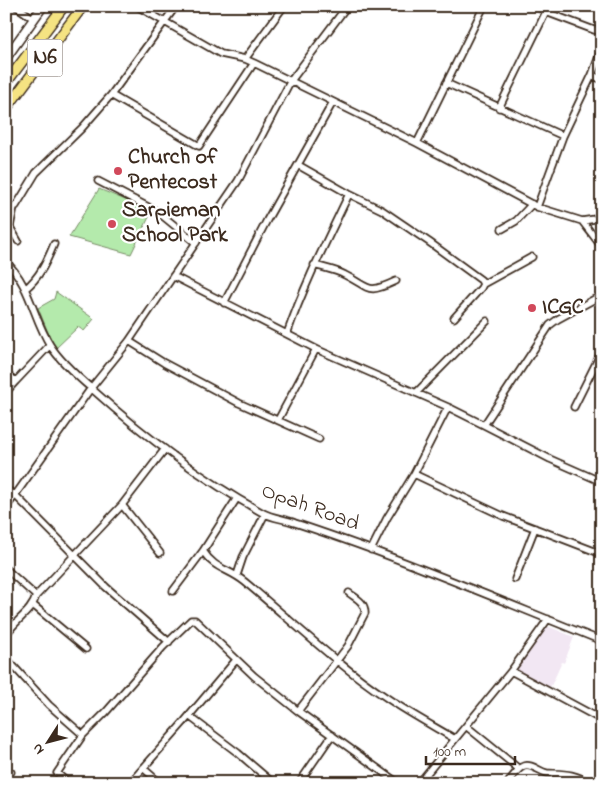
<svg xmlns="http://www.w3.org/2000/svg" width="608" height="789" viewBox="0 0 608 789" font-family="'Indie Flower',sans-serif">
	<rect width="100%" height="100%" fill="#fff"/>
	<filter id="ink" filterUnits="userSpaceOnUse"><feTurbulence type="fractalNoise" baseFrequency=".02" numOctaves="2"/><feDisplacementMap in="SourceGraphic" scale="10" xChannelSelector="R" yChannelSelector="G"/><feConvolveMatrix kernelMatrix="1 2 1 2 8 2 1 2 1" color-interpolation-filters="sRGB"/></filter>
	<g filter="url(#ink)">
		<!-- built -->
		<path fill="#f2e7f3" d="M547,626L574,637L564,663L562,662L550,688L515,669Z"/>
		<!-- green -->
		<path fill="#b4eaac" stroke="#788a65" d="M99,189L152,211L131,254L69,237Z
			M56,292L94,319L84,331L78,327L55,349L38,308L54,299Z"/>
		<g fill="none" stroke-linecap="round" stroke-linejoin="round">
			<!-- minor casing -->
			<g stroke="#3b2a1e" stroke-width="9">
				<path id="minor" d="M16,6L34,19
					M137,6L221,54L245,59L254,63L417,143L537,207L582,221L595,219L602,217
					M537,6L546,12L594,30L602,31
					M245,59L284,6
					M592,75L602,80
					M446,83L563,136
					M111,95L199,146L254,63
					M499,108L546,12
					M417,143L484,6
					M298,165L349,194L382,210L429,242L481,280L483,284L481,288L454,318
					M98,181L158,212L196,243
					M6,205L11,208L16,206L36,173L82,128L111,95L176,6
					M14,207L10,227L18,241
					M537,207L563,136L592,75L602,48
					M582,221L602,247
					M502,229L516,221L532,204
					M6,262C30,284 33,318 50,345C59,360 78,377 92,389C142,434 203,480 263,513C272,518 285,519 295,523C320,531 345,540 370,549C448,578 524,610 602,641
					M314,265C324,268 336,270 345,275C371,288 366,295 396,281
					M173,276L316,349L448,407L484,425L550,325L558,319L602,295
					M483,284L532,257
					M25,289C40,277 47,261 54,244
					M224,303L267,220L333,102
					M287,334C304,285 327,240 349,194
					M129,341L164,363L239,403L319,439
					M6,374L16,381L50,345
					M6,392L16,381
					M416,393L487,321
					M574,407L602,351
					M278,420L316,349
					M484,425L550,459L602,482
					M414,474L503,516L602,554
					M6,489L16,496L106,587L169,642
					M122,505L160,553
					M6,508L91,388L129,341L146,316L238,181L290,82L347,6
					M371,550L387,518L414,474L448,407
					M203,551C215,570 228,568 245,582C292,621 336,664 387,698C409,713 433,726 455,739
					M6,569L36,596
					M237,575L243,557L265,514
					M515,579L535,528
					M173,591L203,551L237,498
					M33,605L86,649
					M6,635C15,620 32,612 36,596L122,505L165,449
					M6,658L49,705L83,735
					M511,671L602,720
					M298,711L348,646L365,613C365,602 357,599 349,593
					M189,716L238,753L273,783
					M466,726L519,769
					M143,768L160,783
					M6,773L11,772
					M68,783L57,773L83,735L106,712L163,647L191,620H195L254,676L298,711L398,783
					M130,783L183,723L236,660
					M299,783L332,735
					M419,783L511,671L548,619
					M508,783C512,777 518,768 524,766C531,763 540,772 547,773C561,774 576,773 588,783"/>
			</g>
			<!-- secondary casing -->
			<g stroke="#3b2a1e" stroke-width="11">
				<path id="secondary" d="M6,58L43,6"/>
			</g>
			<!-- trunk casing -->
			<g stroke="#3b2a1e" stroke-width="12">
				<path id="trunk" d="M6,83L64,6
					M6,109L83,6"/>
			</g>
			<!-- minor -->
			<use href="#minor" stroke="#fff" stroke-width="5.5"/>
			<!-- secondary -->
			<use href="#secondary" stroke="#fff" stroke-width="8"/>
			<!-- trunk -->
			<use href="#trunk" stroke="#f5e382" stroke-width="9"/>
		</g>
	</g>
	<!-- markers -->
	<g fill="#d1495b" stroke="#fff" stroke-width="2">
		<circle cx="118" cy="171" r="5"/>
		<circle cx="112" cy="224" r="5"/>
		<circle cx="532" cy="308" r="5"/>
	</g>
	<g text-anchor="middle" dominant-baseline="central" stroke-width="4.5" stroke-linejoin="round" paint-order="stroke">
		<!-- shield labels -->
		<rect fill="#fff" stroke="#766a62" stroke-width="1" x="27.5" y="39.5" width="35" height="37" rx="4"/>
		<g font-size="21" font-weight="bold" fill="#3b2a1e">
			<text x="45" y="58">N6</text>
		</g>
		<!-- poi labels -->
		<g font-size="22" font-weight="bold" fill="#3b2a1e" stroke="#fff" text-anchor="start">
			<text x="128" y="158">Church of<tspan x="128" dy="25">Pentecost</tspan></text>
			<text x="122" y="211">Sarpieman<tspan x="122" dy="25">School Park</tspan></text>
			<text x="542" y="308">ICGC</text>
		</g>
		<!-- street labels -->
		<g font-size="22" fill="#3b2a1e" stroke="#fff">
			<text transform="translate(310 508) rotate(20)">Opah Road</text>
		</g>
	</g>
	<!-- margin -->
	<rect width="608" height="789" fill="none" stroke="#fff" stroke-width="25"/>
	<rect x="12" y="12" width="583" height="764" fill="none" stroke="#3b2a1e" stroke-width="2" filter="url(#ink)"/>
	<!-- north arrow -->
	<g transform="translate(48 742) rotate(234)" stroke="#ffffff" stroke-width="4" paint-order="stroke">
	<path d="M0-4L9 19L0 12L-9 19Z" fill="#3b2a1e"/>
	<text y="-8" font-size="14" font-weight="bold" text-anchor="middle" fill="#3b2a1e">N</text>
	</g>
	<!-- scale -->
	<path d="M426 756v8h89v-8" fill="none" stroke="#3b2a1e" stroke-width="2.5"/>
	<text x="433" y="756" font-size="15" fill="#3b2a1e" stroke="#ffffff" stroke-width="4" paint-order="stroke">100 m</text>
</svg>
